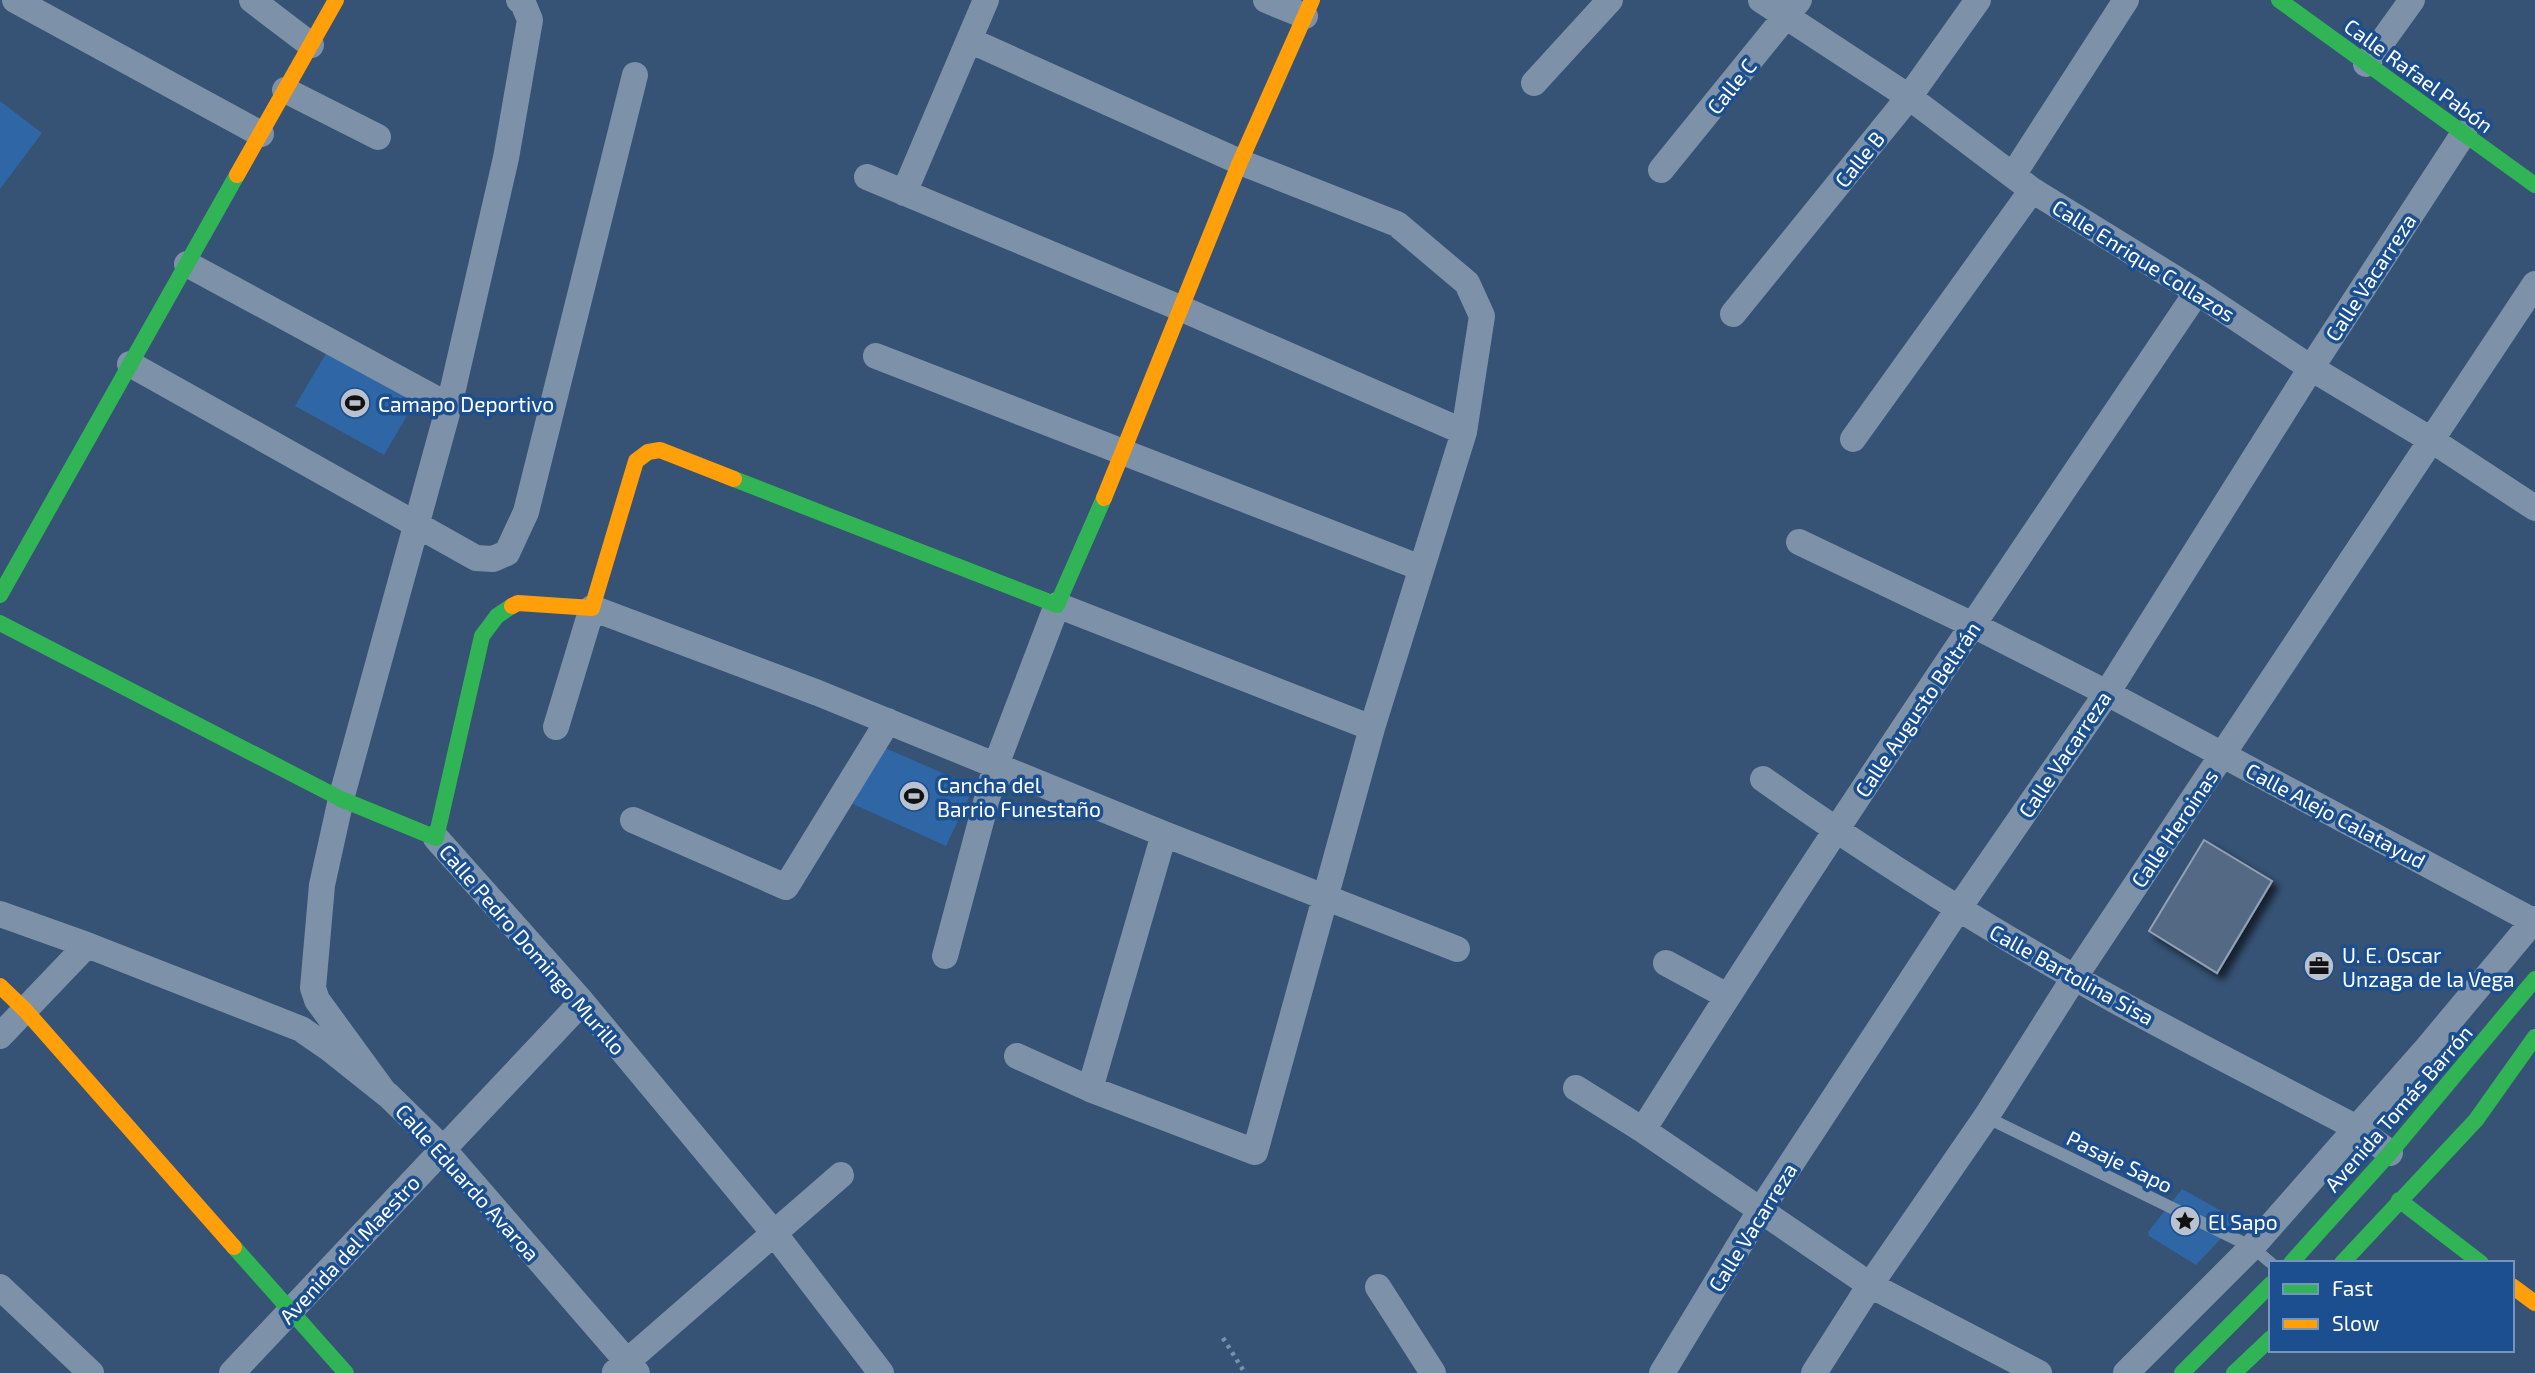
<svg xmlns="http://www.w3.org/2000/svg" width="2535" height="1373" viewBox="0 0 2535 1373" font-family="'Exo 2',sans-serif">
	<defs>
		<filter id="shadow"><feDropShadow dx="6" dy="6" stdDeviation="3.5" flood-color="#0009"/></filter>
	</defs>
	<rect width="100%" height="100%" fill="#365274"/>
	<!-- green -->
	<path fill="#2f66a5" d="M0,101L42,133L0,189Z
		M327,352L416,400L384,455L295,406Z
		M881,746L974,787L946,846L853,804Z
		M2182,1189L2236,1219L2230,1229L2196,1265L2149,1236L2148,1232Z"/>
	<!-- building -->
	<path fill="#526984" stroke="#92a2b6" stroke-width="2" filter="url(#shadow)" d="M2204,840L2272,881L2217,973L2149,931Z"/>
	<g fill="none" stroke-linecap="round" stroke-linejoin="round">
		<!-- path -->
		<path stroke="#7d92a8" stroke-width="4.5" stroke-dasharray="3.5 5" stroke-linecap="butt" d="M1223,1338L1245,1373"/>
		<!-- lane -->
		<path stroke="#7d92a8" stroke-width="12" d="M1986,1117L2252,1247L2271,1263"/>
		<!-- street -->
		<path stroke="#7d92a8" stroke-width="26" d="M15,0L261,134
			M252,0L311,45
			M1266,0L1305,16
			M1761,0L1909,97L2032,190L2197,292L2311,368L2433,441L2535,508
			M969,40L1240,162L1397,224L1467,283L1482,316L1464,432L1372,728L1255,1152L1090,1089L1017,1056
			M2366,64L2412,0
			M1534,83L1610,0
			M285,90L378,137
			M1661,170L1799,0
			M2013,175L2126,0
			M867,177L1180,308L1464,432
			M904,193L986,0
			M187,264L449,406
			M1733,314L1909,97L1978,0
			M876,356L1421,568
			M130,364L476,558L493,559L507,553L526,512L635,75
			M1853,439L2032,190
			M1799,542L1973,625L2107,693L2535,922
			M556,727L592,608L818,693L1164,834L1457,949
			M1763,779C1863,850 1966,915 2072,976C2165,1030 2262,1078 2357,1128L2390,1153
			M633,820L786,887L888,721
			M436,838L582,1002L774,1233L881,1373
			M0,914L87,945L301,1029L330,1049L389,1096L443,1149L637,1373
			M945,956L996,765L1057,605L1372,728
			M1666,963L1727,996
			M0,1036L87,945
			M1576,1088L1643,1130L1870,1285L2039,1373
			M1090,1089L1164,834
			M384,1092L317,1000L313,988L322,885L341,799L449,406L506,158L530,20L523,3L519,0
			M1643,1130C1821,846 2010,570 2197,292
			M0,1287L91,1373
			M1378,1287L1433,1373
			M615,1372L841,1175
			M232,1373L582,1002
			M1662,1373L1760,1211L1958,909L2107,693L2311,368L2464,133
			M1814,1373L1870,1285L1986,1117L2074,978L2535,284
			M2126,1373L2252,1247L2428,1047L2535,919"/>
		<!-- fast -->
		<path stroke="#30b455" stroke-width="16" d="M2279,0L2535,185
			M734,479L1057,605L1104,498
			M0,595L237,175
			M0,623L341,799L436,838L482,636L497,616L512,606
			M2399,1200L2481,1263
			M234,1247L346,1373
			M2291,1263L2390,1153L2535,979
			M2342,1263L2476,1120L2535,1037
			M2182,1373L2271,1284
			M2234,1373L2271,1338"/>
		<!-- slow -->
		<path stroke="#ff9f0a" stroke-width="16" d="M237,175L336,0
			M1104,498L1240,162L1312,0
			M512,606L518,603L592,608L636,461L648,452L660,450L734,479
			M0,986L25,1010L234,1247
			M2512,1286L2535,1303"/>
	</g>
	<!-- icons -->
	<defs>
		<g id="stadium-disc" transform="scale(1.575)"><circle r="9.5" fill="#b9c2ce" stroke="#1b4f8f"/><path d="M0-5a6.5 5 0 1 0 0 10a6.5 5 0 1 0 0-10ZM-3.5-1.8h7v3.6h-7Z" fill="#111"/></g>
		<g id="office-disc" transform="scale(1.575)"><circle r="9.5" fill="#b9c2ce" stroke="#1b4f8f"/><path d="M-6-3h4V-5.5h4V-3h4V5H-6ZM-1-4.5V-3h2v-1.5ZM-6 0V1H6V0Z" fill="#111"/></g>
		<g id="sight-disc" transform="scale(1.575)"><circle r="9.5" fill="#b9c2ce" stroke="#1b4f8f"/><path d="M0-6L1.8-2.2L6-1.7L2.9 1.2L3.7 5.4L0 3.3L-3.7 5.4L-2.9 1.2L-6-1.7L-1.8-2.2Z" fill="#111"/></g>
	</defs>
	<g fill-rule="evenodd">
		<use href="#stadium-disc" x="355" y="403"/>
		<use href="#stadium-disc" x="914" y="796"/>
		<use href="#office-disc" x="2319" y="966"/>
		<use href="#sight-disc" x="2185" y="1221"/>
	</g>
	<g text-anchor="middle" dominant-baseline="central" stroke-width="7" stroke-linejoin="round" paint-order="stroke">
		<!-- street labels -->
		<g font-size="21" fill="#fff" stroke="#1b4f8f">
			<text transform="translate(2419 75) rotate(36)">Calle Rafael Pabón</text>
			<text transform="translate(1731 86) rotate(-51)">Calle C</text>
			<text transform="translate(1859 159) rotate(-51)">Calle B</text>
			<text transform="translate(2144 260) rotate(32)">Calle Enrique Collazos</text>
			<text transform="translate(2370 277) rotate(-57)">Calle Vacarreza</text>
			<text transform="translate(1917 709) rotate(-56)">Calle Augusto Beltrán</text>
			<text transform="translate(2064 754) rotate(-56)">Calle Vacarreza</text>
			<text transform="translate(2336 815) rotate(28)">Calle Alejo Calatayud</text>
			<text transform="translate(2174 828) rotate(-56)">Calle Heroinas</text>
			<text transform="translate(533 949) rotate(49)">Calle Pedro Domingo Murillo</text>
			<text transform="translate(2072 974) rotate(29)">Calle Bartolina Sisa</text>
			<text transform="translate(2398 1108) rotate(-49)">Avenida Tomás Barrón</text>
			<text transform="translate(2120 1161) rotate(26)">Pasaje Sapo</text>
			<text transform="translate(468 1182) rotate(48)">Calle Eduardo Avaroa</text>
			<text transform="translate(1752 1227) rotate(-58)">Calle Vacarreza</text>
			<text transform="translate(349 1249) rotate(-47)">Avenida del Maestro</text>
		</g>
		<!-- poi labels -->
		<g font-size="21" fill="#fff" stroke="#1b4f8f" text-anchor="start">
			<text x="378" y="403">Camapo Deportivo</text>
			<text x="937" y="784">Cancha del<tspan x="937" dy="24">Barrio Funestaño</tspan></text>
			<text x="2342" y="954">U. E. Oscar<tspan x="2342" dy="24">Unzaga de la Vega</tspan></text>
			<text x="2208" y="1221">El Sapo</text>
		</g>
	</g>
	<!-- legend -->
	<rect x="2269" y="1261" width="245" height="91" fill="#1b4f8f" stroke="#7695bc" stroke-width="2"/>
	<rect x="2283" y="1284" width="35" height="10" fill="#30b455" stroke="#7695bc" stroke-width="2"/>
	<text x="2332" y="1296" font-size="21" fill="#ffffff">Fast</text>
	<rect x="2283" y="1319" width="35" height="10" fill="#ff9f0a" stroke="#7695bc" stroke-width="2"/>
	<text x="2332" y="1331" font-size="21" fill="#ffffff">Slow</text>
</svg>
